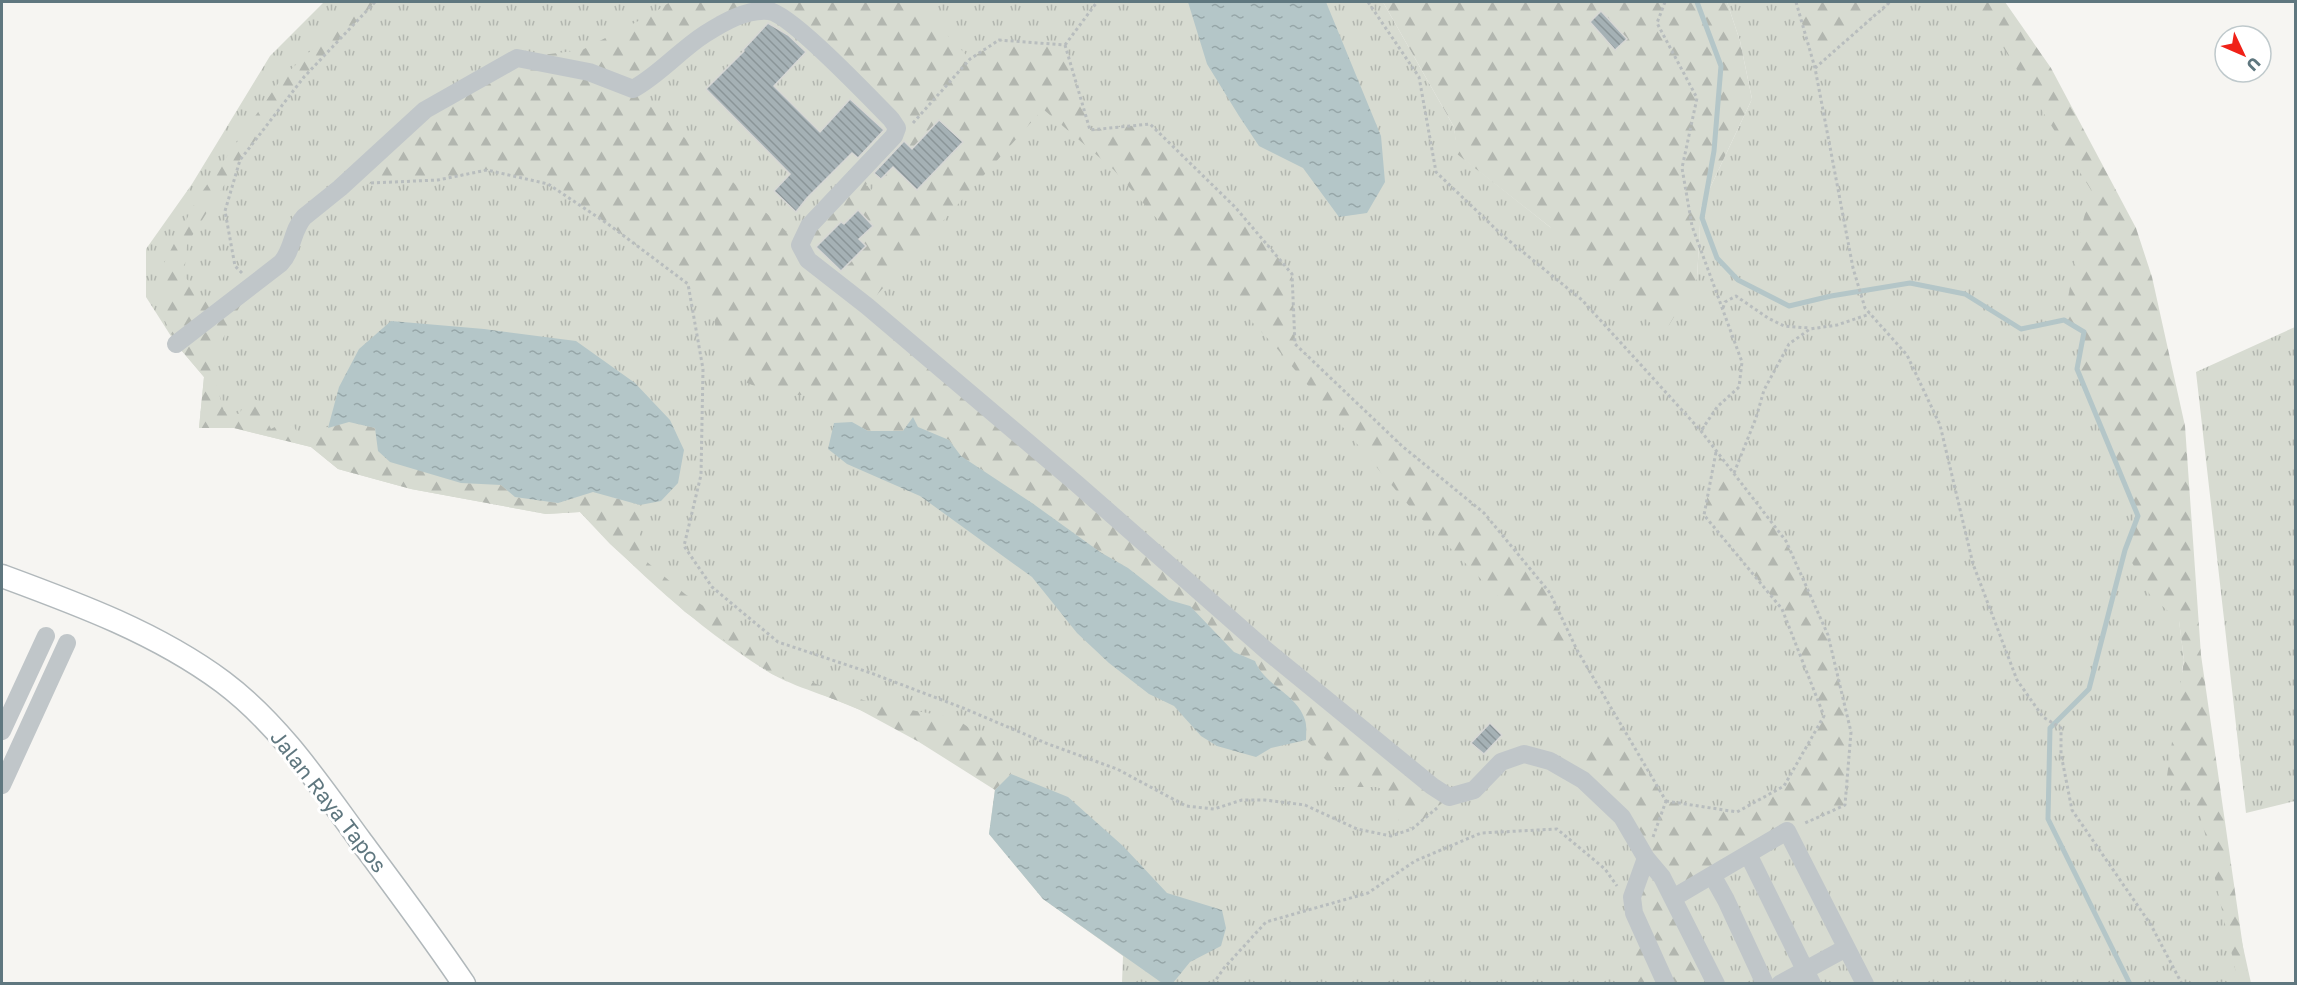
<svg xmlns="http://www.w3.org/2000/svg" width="2297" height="985" viewBox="0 0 2297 985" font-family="'Golos Text',sans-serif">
	<defs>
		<pattern id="grass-tufts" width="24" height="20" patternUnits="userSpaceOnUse" patternTransform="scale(1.5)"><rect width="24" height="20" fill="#d7dbd1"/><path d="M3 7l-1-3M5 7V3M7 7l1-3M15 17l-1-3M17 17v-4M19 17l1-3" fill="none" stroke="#b2b6af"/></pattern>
		<pattern id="forest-firs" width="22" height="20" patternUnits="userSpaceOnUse" patternTransform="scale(1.5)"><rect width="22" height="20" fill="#d7dbd1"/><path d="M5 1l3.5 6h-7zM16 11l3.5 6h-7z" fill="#b2b6af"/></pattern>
		<pattern id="water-ripples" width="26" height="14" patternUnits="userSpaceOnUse" patternTransform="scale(1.5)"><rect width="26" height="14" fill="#b4c6c8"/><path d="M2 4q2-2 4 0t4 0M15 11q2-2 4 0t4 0" fill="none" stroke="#96a6a8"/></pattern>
		<pattern id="building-back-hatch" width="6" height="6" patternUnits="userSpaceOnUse" patternTransform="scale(1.5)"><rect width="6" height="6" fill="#a5b1b5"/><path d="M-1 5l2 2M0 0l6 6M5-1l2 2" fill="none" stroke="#8a9598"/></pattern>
	</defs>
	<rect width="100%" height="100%" fill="#f6f5f2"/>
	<!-- grass -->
	<path fill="url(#grass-tufts)" d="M324,2H1383L1454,127L1458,154L1550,227L1697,279L1701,207L1752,99L1740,41L1727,2H1998L2114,225L2084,332L2131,500L2179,620L2184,660L2182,670L2251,983H1122L1123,956L1043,899L989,834L995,789C951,762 906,730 858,709C832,697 794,687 770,673C700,630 636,571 580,512L546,514L411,489L338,469L311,447L234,428H199L204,377L176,344L146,297V249L192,184L270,56Z
		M2295,327V801L2246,813L2196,372Z"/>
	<!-- forest -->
	<path fill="url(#forest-firs)" fill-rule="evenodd" d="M362,2H375L304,77L240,160L187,244L184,276L216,312L252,283L210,363L224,411L239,414L249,398L257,400L271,429L290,419L298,434L349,422L375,428L378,451L461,483L501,485L515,497L558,503L593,492L640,505V556L685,594L742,631L793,676L872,703L955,718L1001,750L1011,774L995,790L919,742L860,710L772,674L685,612L610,544L580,512L546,514L411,489L338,469L311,447L234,428H199L204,377L176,344L165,321L160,271L197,199L282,78Z
		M670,2H916L970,59L999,40L1065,45L1090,130L1150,124L1235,207L1292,274L1295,344L1402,446L1484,513L1550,593L1577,650L1535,634L1410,507L1274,345L1198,265L1113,169L1043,109L867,306L1449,797L1412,829L1399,822L1394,795L1377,787H1331L1327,761L1306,740C1306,734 1307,726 1305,720C1297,694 1265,686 1255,661L1234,652L1190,606L1169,600L1128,568L1100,552L1032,503L961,456L949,440L918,427L912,418L903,431H868L852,422L834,423L816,395H777L747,383L736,351L716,335L713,303L608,224L548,184L487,170L438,180L360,184L340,188L425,110L517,58L582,50L652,14ZM748,12L799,30L897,131L800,244L633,90ZM939,120L963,142L942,165L918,143ZM901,138L935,171L917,190L883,157ZM880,170L885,175L871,190L866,185ZM841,222L866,246L841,271L816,247Z
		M1383,2H1727L1740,41L1752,99L1701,207L1697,279L1663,335L1550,227L1457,154L1454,127Z
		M1796,2H1890L1815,68Z
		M1980,2H2005L2051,68L2136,228L2152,277L2185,426L2201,655L2248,982L2236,973L2201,816L2167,776L2184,660L2179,621L2150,595L2125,550L2138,516L2077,369L2083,332L2064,320L2079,237L2091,190L1979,8Z
		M1716,452L1786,541L1828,635L1851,732L1845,805L1787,831L1673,898L1716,983H1632L1634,913L1646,858L1622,817L1550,761L1588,751L1619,724L1666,801L1737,812L1784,786L1824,716L1782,609L1704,515Z"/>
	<!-- water -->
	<path fill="url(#water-ripples)" d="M1188,2H1326L1381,136L1385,182L1367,213L1339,217L1303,168L1259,146L1239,116L1207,64Z
		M391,321L484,329L576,341L635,383L670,420L684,450L678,483L661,501L640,505L593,492L558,503L515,497L501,485L461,483L390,462L378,451L375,428L349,422L328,428L339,387L359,349Z
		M913,417L918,427L949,440L961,456L1032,503L1100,552L1128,568L1169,600L1190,606L1234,652L1255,661C1265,686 1297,694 1305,720C1307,726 1306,734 1306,740L1271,748L1256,757L1217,746L1201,736L1174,706L1149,694L1109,663L1077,633L1032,577L920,496L847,464L828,449L834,423L852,422L868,431H903Z
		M1011,774L1068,797L1123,846L1167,893L1222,910L1226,928L1221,946L1190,962L1173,983H1162L1043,899L989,834L995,790Z"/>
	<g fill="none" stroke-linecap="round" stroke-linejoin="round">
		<!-- stream -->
		<path stroke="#b4c6c8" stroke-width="5" d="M1697,2L1721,66L1714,151L1702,218L1717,258L1738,280L1789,306L1831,296L1910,283L1965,294L2021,329L2064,320L2084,332L2077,369L2138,516L2125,550L2089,689L2050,728L2048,819L2130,984"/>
	</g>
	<!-- building -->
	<path fill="url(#building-back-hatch)" stroke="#d7d7d5" stroke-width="1.5" d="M1601,11L1627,39L1615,50L1590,22Z
		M768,23L788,35L806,52L774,86L820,132L850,99L884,130L858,158L852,153L807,198L796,212L774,191L790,174L706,89L744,51L743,50Z
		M939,120L963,142L917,190L893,167L881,179L874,173L904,141L912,149Z
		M858,210L873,226L859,239L866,246L841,271L816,247L841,222L844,224Z
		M1490,723L1502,735L1484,754L1471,743Z"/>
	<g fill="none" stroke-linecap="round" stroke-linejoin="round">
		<!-- major casing -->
		<g stroke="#b1b8bb" stroke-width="25">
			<path id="major" d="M2,576C78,604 157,633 223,682C279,724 319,784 360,840C395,887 431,935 464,984"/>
		</g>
		<!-- path -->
		<path stroke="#b8bdbe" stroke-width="3" stroke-dasharray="3 3" stroke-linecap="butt" d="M1368,2L1419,77L1436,172L1502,235L1582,300L1701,431L1786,541L1828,635L1851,732L1845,805L1803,824
			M1665,2L1657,23L1697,98L1682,168L1692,226L1742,362L1739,387L1717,407L1701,431
			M1796,2L1815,68L1853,268L1865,308L1907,355L1940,425L1973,564L2017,680L2043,717L2061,728V754L2072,810L2151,925L2182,984
			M1065,45L1090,130L1150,124L1235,207L1292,274L1295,344L1402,446L1484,513L1550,593L1577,650L1666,801
			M1065,45L1097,2
			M1815,68L1890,2
			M913,123L970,59L999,40L1065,45
			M371,183L438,180L487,170L548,184L608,224L688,284L703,369L701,475L684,546L712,587L778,642L871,673L963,708L1048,744L1117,769L1186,806L1214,809L1242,800H1265L1305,805L1357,829L1391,836L1412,829L1437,808
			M242,273L235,266L225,211L240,160L304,77L375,2
			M1723,308L1725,302L1736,296L1768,318L1784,326L1809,328
			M1734,473L1756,418L1764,390L1789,344L1810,329L1837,325L1870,314
			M1666,801L1737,812L1784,786L1824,716L1782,609L1704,515L1716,452
			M1653,837L1666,801
			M1213,984L1224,968L1266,922L1368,893L1415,861L1481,833L1557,829L1605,869L1617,886"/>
		<!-- minor -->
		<path stroke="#c0c6c9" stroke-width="18" d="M176,344L281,263C293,250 292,230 304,217L340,188L425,110L517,58L589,72L633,89C659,75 680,50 705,34C724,22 746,9 769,11C791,14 871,99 891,119L897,128L894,136L809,226L800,245L808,260L867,306L1077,484L1267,651L1432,786L1449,797L1474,790L1501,762L1524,754L1550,761L1583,780L1622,817L1646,858L1662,877L1716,984
			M2,731L46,636
			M2,785L67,643
			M1748,854L1812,984
			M1646,858L1632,897L1634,913L1666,984
			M1712,875L1726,900L1765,984
			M1673,898L1787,831L1865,984
			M1780,984L1846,948"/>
		<!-- major -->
		<use href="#major" stroke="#fff" stroke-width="22"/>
	</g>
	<g text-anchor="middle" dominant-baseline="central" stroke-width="6" stroke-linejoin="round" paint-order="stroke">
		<!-- street labels -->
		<g font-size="21" fill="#5f777f" stroke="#fff">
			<text transform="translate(329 801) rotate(52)">Jalan Raya Tapos</text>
		</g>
	</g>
	<!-- border -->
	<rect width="2297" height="985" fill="none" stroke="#5f777f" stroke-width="6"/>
	<!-- north arrow -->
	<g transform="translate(2243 54) rotate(134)"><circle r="28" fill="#ffffff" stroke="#bfc9cc" stroke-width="1.5"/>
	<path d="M0-4.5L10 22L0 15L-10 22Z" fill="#f02118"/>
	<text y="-9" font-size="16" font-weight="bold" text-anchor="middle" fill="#5f777f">U</text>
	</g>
</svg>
